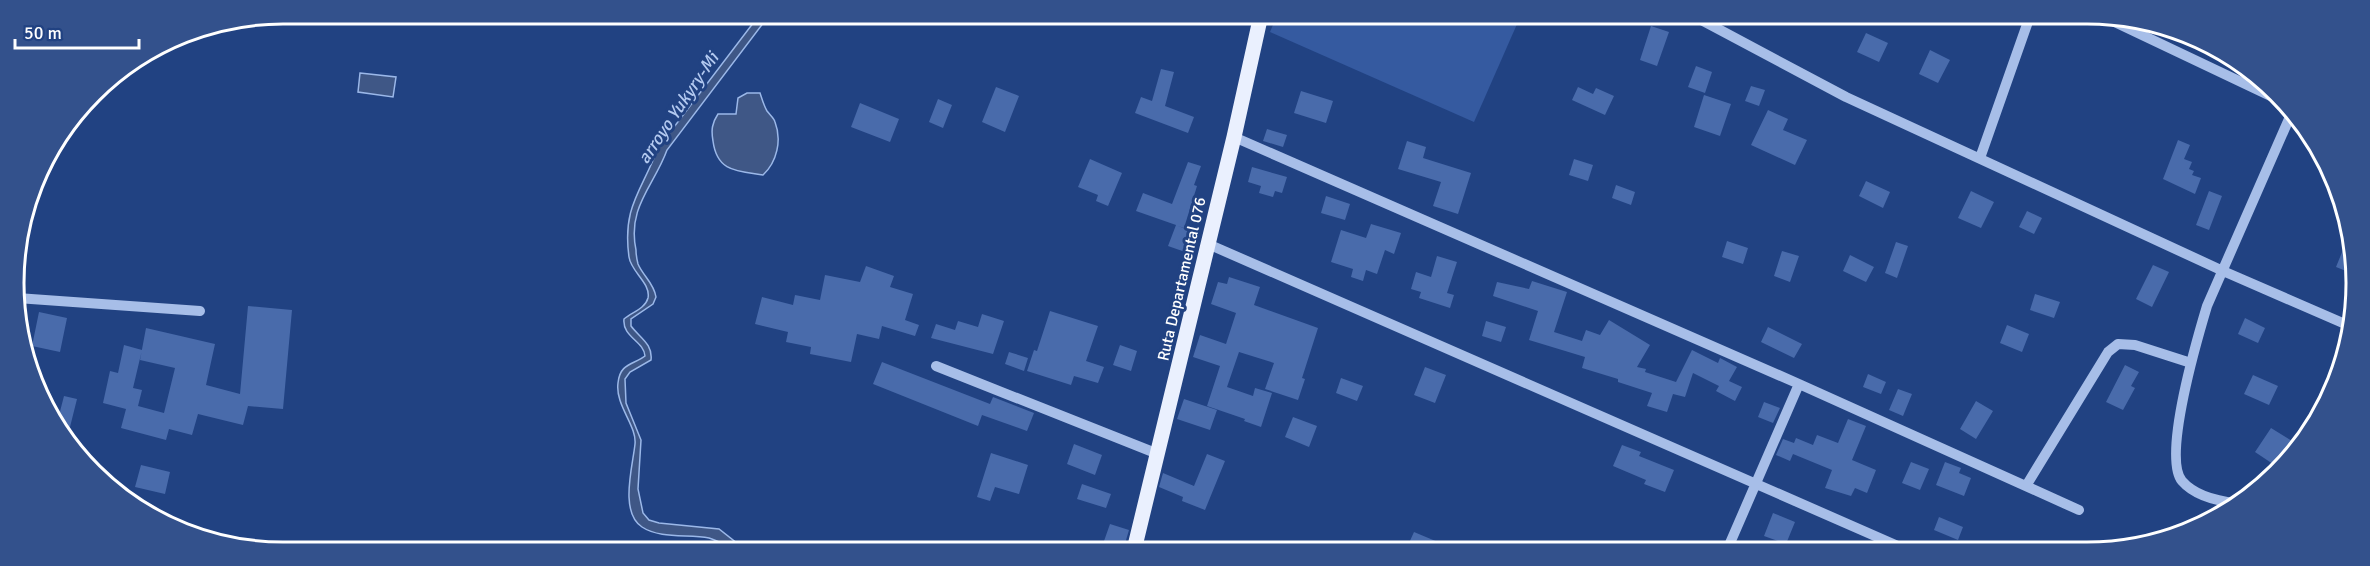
<svg xmlns="http://www.w3.org/2000/svg" width="2370" height="566" viewBox="0 0 2370 566" font-family="Signika,sans-serif">
	<rect width="100%" height="100%" fill="#214282"/>
	<!-- green -->
	<path fill="#355aa0" d="M1277,15H1521L1474,122L1270,32Z"/>
	<!-- water -->
	<path fill="#3f5786" stroke="#9bb8e9" stroke-width="1.5" d="M760,14H770L667,150C654,186 627,207 636,250C636,255 637,260 638,264C643,276 654,283 656,297L653,304L631,319V326C640,338 653,344 651,360L630,372L625,379L626,403L641,440L638,489L643,513L649,520L659,523L719,529L738,544L739,550H728L726,545C721,543 715,540 709,538C688,534 660,539 642,527C619,512 633,465 635,444C637,426 615,405 618,383C620,363 633,365 645,356C644,341 622,337 624,319C632,312 645,309 648,298C651,283 631,272 629,257C622,206 642,191 658,148Z
		M360,73L396,77L393,97L358,92Z
		M747,93H760C762,99 764,106 767,111C770,115 774,118 775,122C782,140 777,162 763,175C737,171 717,172 713,141C711,130 712,123 718,114H736L738,98Z"/>
	<!-- building -->
	<path fill="#496bab" d="M1651,26L1669,32L1657,66L1640,60Z
		M1866,33L1888,43L1879,62L1857,52Z
		M1930,50L1950,60L1938,83L1919,74Z
		M1696,66L1712,72L1705,93L1688,87Z
		M1161,69L1174,72L1165,106L1194,117L1188,133L1135,113L1141,97L1152,101Z
		M1751,86L1765,90L1759,106L1745,101Z
		M996,87L1019,96L1005,132L982,122Z
		M1578,87L1593,94L1596,88L1614,96L1605,115L1572,100Z
		M1301,91L1333,101L1326,123L1294,113Z
		M1704,95L1731,104L1720,136L1694,127Z
		M938,99L952,105L943,128L929,122Z
		M860,103L899,119L890,142L851,127Z
		M1768,110L1788,119L1783,130L1807,140L1795,165L1751,145Z
		M1267,129L1287,135L1283,147L1263,141Z
		M2178,140L2190,145L2184,159L2192,162L2189,169L2194,171L2192,175L2201,178L2195,194L2163,179Z
		M1407,141L1426,147L1423,158L1471,173L1458,214L1433,206L1441,182L1398,169Z
		M1090,159L1122,173L1108,206L1096,201L1098,195L1078,187Z
		M1574,159L1593,165L1588,181L1569,175Z
		M1188,162L1201,166L1194,185L1197,186L1184,228L1178,226L1196,233L1188,253L1168,246L1176,225L1136,211L1143,193L1172,204Z
		M1252,167L1287,177L1282,193L1275,191L1273,197L1259,193L1261,186L1248,182Z
		M1866,181L1890,192L1883,208L1859,196Z
		M1616,185L1635,192L1631,205L1612,198Z
		M1971,191L1994,202L1981,228L1958,218Z
		M2209,191L2222,196L2209,230L2196,225Z
		M1326,196L1350,204L1345,220L1321,213Z
		M2027,211L2042,218L2034,234L2019,227Z
		M1371,224L1401,233L1394,254L1385,250L1377,274L1366,270L1363,281L1351,277L1353,269L1331,262L1341,230L1366,238Z
		M2349,235L2351,265V273L2336,267Z
		M1727,241L1748,248L1743,264L1722,257Z
		M1896,242L1908,246L1897,278L1885,273Z
		M1782,251L1799,256L1790,282L1774,276Z
		M1850,255L1874,267L1866,282L1843,271Z
		M1437,256L1457,262L1447,293L1454,295L1450,308L1419,298L1421,292L1411,289L1416,272L1431,277Z
		M2153,265L2169,272L2152,307L2136,299Z
		M866,266L894,276L890,287L913,294L905,320L919,325L915,336L882,326L879,339L857,334L851,362L810,354L811,347L786,342L788,332L755,324L762,297L793,305L795,295L820,300L825,275L860,282Z
		M1229,277L1260,287L1254,305L1318,328L1302,378L1305,379L1298,400L1265,389L1274,363L1239,352L1227,387L1253,396L1255,388L1272,393L1261,427L1244,421L1245,419L1207,406L1220,366L1193,357L1200,335L1226,344L1236,313L1211,304L1218,282L1227,284Z
		M1532,281L1567,292L1554,332L1582,341L1586,330L1600,335L1609,320L1650,345L1637,367L1646,369L1645,372L1676,382L1692,350L1718,363L1720,358L1737,367L1729,381L1742,387L1735,401L1716,391L1719,386L1693,373L1685,397L1673,394L1667,412L1647,406L1652,393L1618,382V379L1582,368L1585,357L1529,340L1538,311L1493,296L1497,282L1529,289Z
		M2035,294L2060,302L2054,318L2030,310Z
		M248,306L292,310L283,409L248,406L243,425L198,414L192,435L169,429L166,440L121,428L126,409L103,403L110,371L118,373L124,345L142,350L133,388L142,390L138,406L164,413L175,368L140,360L146,328L215,344L206,385L240,394Z
		M1050,311L1098,326L1086,361L1104,367L1098,383L1074,376L1071,385L1027,371L1034,350L1037,351Z
		M39,312L67,318L60,352L32,346Z
		M982,314L1004,321L993,354L931,338L936,324L955,330L958,321L978,327Z
		M2245,318L2265,328L2258,343L2238,334Z
		M1486,321L1506,327L1501,342L1482,336Z
		M2007,325L2029,334L2022,352L2000,343Z
		M1768,327L1802,344L1794,358L1761,342Z
		M1120,345L1137,351L1131,371L1113,365Z
		M1009,352L1028,358L1024,371L1005,364Z
		M882,362L990,404L993,397L1034,413L1027,431L982,415L978,426L873,384Z
		M2125,365L2139,372L2131,386L2135,388L2123,410L2106,402Z
		M1425,367L1446,375L1435,403L1414,395Z
		M1868,374L1886,382L1881,394L1863,387Z
		M2253,375L2278,386L2269,405L2244,394Z
		M1341,378L1363,386L1357,401L1336,393Z
		M1898,389L1912,394L1903,416L1889,410Z
		M64,396L77,399L70,427L57,423Z
		M1184,399L1217,410L1210,430L1177,419Z
		M1976,401L1993,411L1976,439L1960,429Z
		M1764,402L1780,408L1773,423L1758,417Z
		M1293,417L1317,426L1309,447L1285,437Z
		M1848,419L1866,426L1852,460L1876,470L1867,493L1855,488L1851,496L1825,488L1832,470L1793,454L1790,461L1776,455L1783,439L1794,443L1796,438L1813,445L1817,435L1838,443Z
		M2271,428L2292,441L2276,466L2255,452Z
		M1074,444L1102,455L1095,475L1067,464Z
		M1622,445L1641,452L1639,456L1674,470L1665,492L1644,484L1646,480L1613,466Z
		M991,453L1028,465L1019,494L995,487L990,501L977,497Z
		M1207,454L1225,461L1205,510L1182,501L1183,497L1159,487L1163,473L1194,486Z
		M1911,462L1929,469L1920,490L1902,483Z
		M1945,462L1961,468L1959,473L1971,478L1964,496L1936,485Z
		M141,465L170,472L165,494L135,487Z
		M1082,484L1111,494L1106,508L1077,499Z
		M1773,513L1795,522L1786,544L1764,536Z
		M1939,517L1963,527L1958,540L1934,530Z
		M1110,524L1129,530L1124,547L1104,541Z
		M1414,532L1457,550H1425L1409,543Z"/>
	<g fill="none" stroke-linecap="round" stroke-linejoin="round">
		<!-- minor -->
		<path stroke="#a7bee8" stroke-width="10" d="M1692,15L1846,97L2223,271L2352,327
			M2102,16L2279,100
			M1234,137L1799,384L2079,510
			M1980,158L2030,16
			M1208,244L1907,550
			M17,298L200,311
			M936,366L1158,454
			M2026,486L2108,352L2118,344L2135,345L2191,363
			M2236,503C2217,501 2195,496 2182,481C2162,457 2198,336 2207,306L2292,112
			M1727,550L1799,384"/>
		<!-- major -->
		<path stroke="#eaf0fe" stroke-width="15" d="M1134,550L1234,137L1261,15"/>
	</g>
	<g text-anchor="middle" dominant-baseline="central" stroke-width="6" stroke-linejoin="round" paint-order="stroke">
		<!-- street labels -->
		<g font-size="16" fill="#fff" stroke="#214282">
			<text transform="translate(1182 279) rotate(-77)">Ruta Departamental 076</text>
		</g>
		<!-- water labels -->
		<g font-size="18" font-style="italic" fill="#b3c9f0" stroke="#214282">
			<text transform="translate(678 108) rotate(-56)">arroyo Yukyry-Mi</text>
		</g>
	</g>
	<!-- crop -->
	<path d="M0 0H2370V566H0ZM283 24H2087A259 259 0 0 1 2346 283V283A259 259 0 0 1 2087 542H283A259 259 0 0 1 24 283V283A259 259 0 0 1 283 24Z" fill="#33518c" fill-rule="evenodd"/>
	<path fill="none" stroke="#fff" stroke-width="3" d="M283 24H2087A259 259 0 0 1 2346 283V283A259 259 0 0 1 2087 542H283A259 259 0 0 1 24 283V283A259 259 0 0 1 283 24Z"/>
	<!-- scale -->
	<path d="M15 39v9h124v-9" fill="none" stroke="#ffffff" stroke-width="3"/>
	<text x="24" y="39" font-size="18" fill="#ffffff" stroke="#214282" stroke-width="4.5" paint-order="stroke">50 m</text>
</svg>
